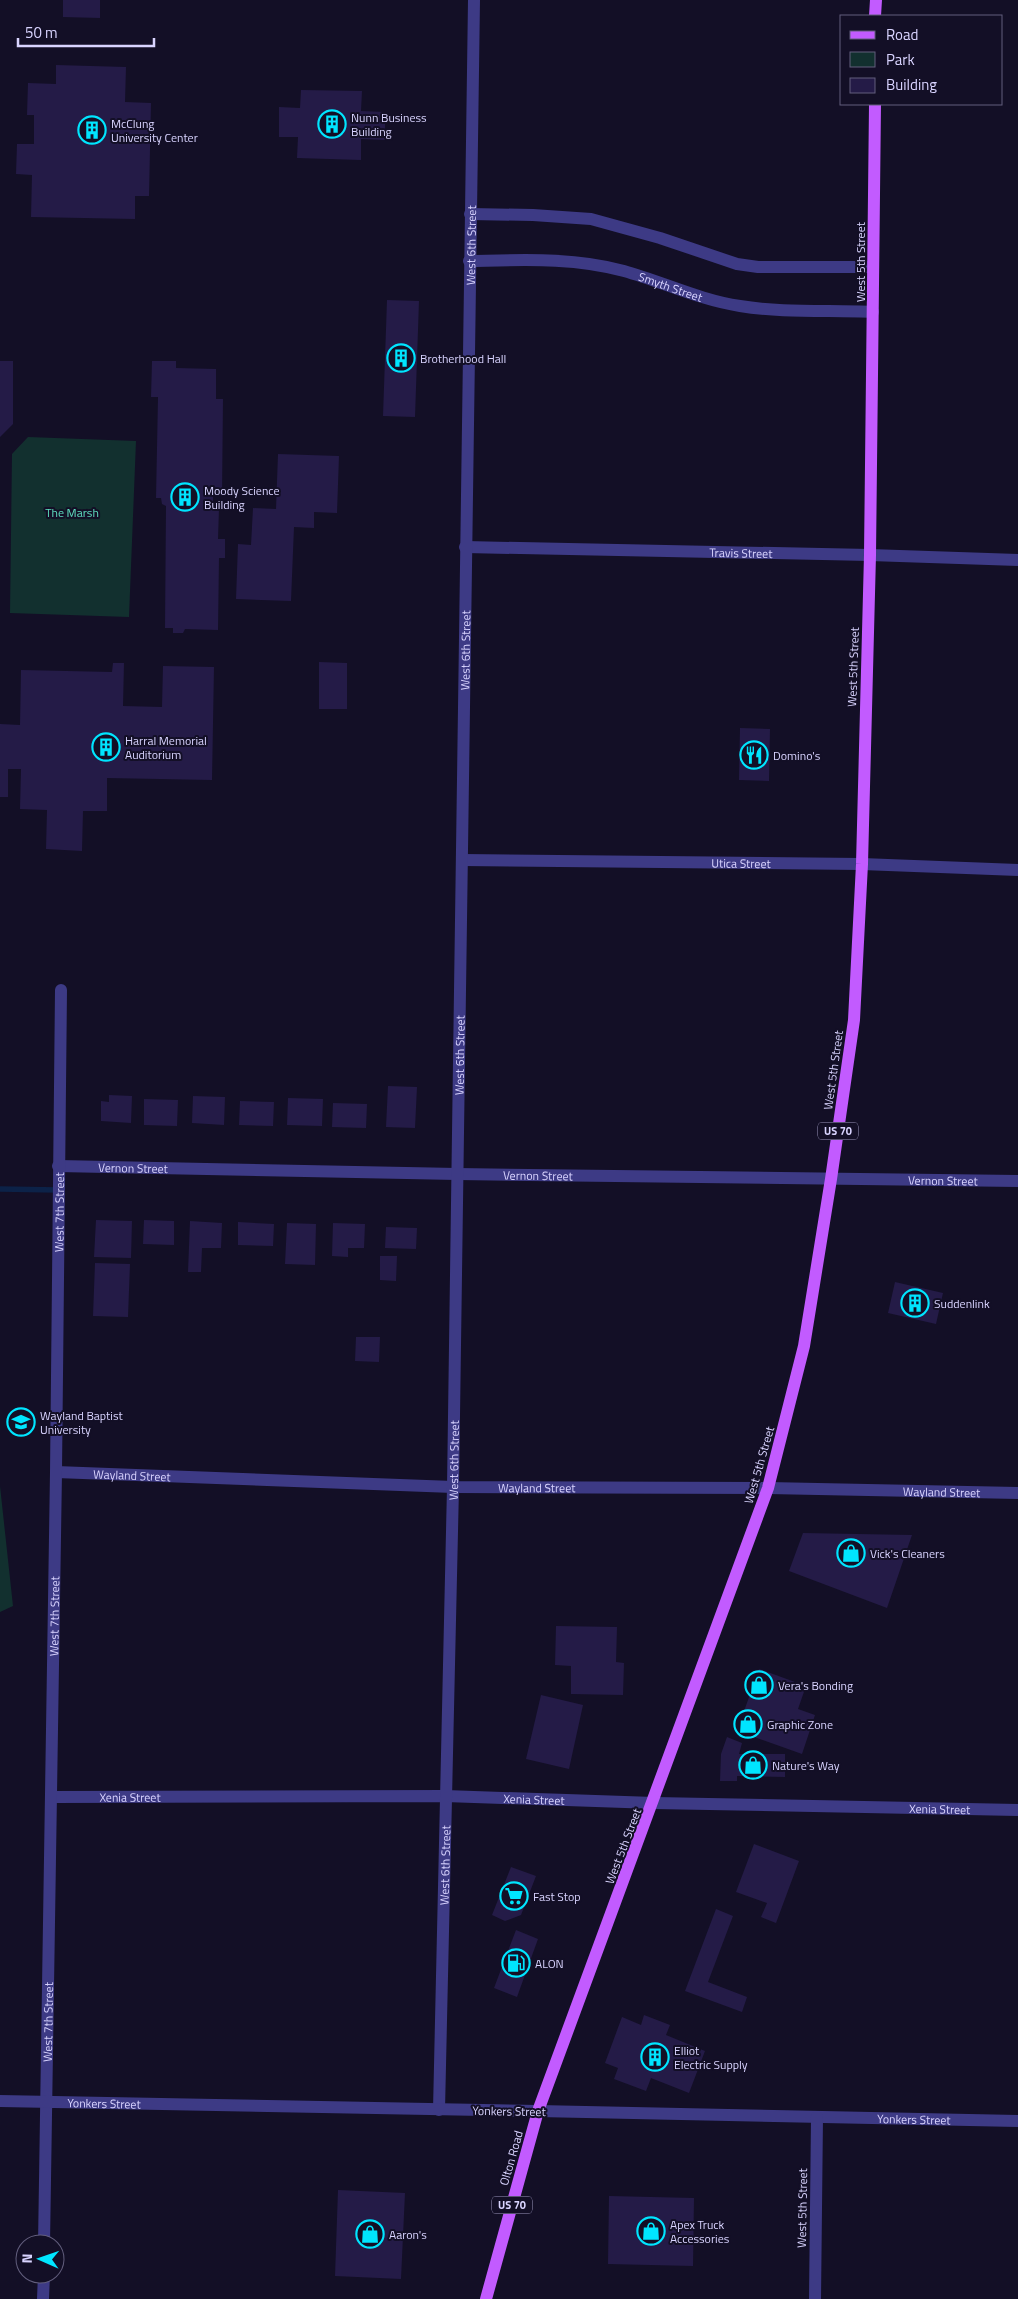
<svg xmlns="http://www.w3.org/2000/svg" width="1018" height="2299" viewBox="0 0 1018 2299" font-family="'Titillium Web',sans-serif">
	<rect width="100%" height="100%" fill="#130f26"/>
	<!-- green -->
	<path fill="#12302f" d="M28,437L136,441L129,617L10,613L12,454Z
		M0,1486L13,1606L0,1612Z"/>
	<g fill="none" stroke-linecap="round" stroke-linejoin="round">
		<!-- stream -->
		<path stroke="#0c2248" stroke-width="5.5" d="M0,1189L58,1190"/>
	</g>
	<!-- building -->
	<path fill="#241b47" d="M63,0H100V18L63,17Z
		M56,65L126,67L125,102L151,103L149,196H135V219L31,217L32,175L16,174L17,144H34V115H27L28,83L56,84Z
		M301,90L362,91L361,111L385,112V140L361,139V160L297,158L298,137H279V107L300,108Z
		M387,300L419,301L415,417L383,416Z
		M0,361H13V424L0,437Z
		M152,361H176V368L216,369V399H223L222,496H213V509H219L218,539H225V558H219L218,630L185,629L183,633H173V628H165L166,506L162,504L161,498H156L158,397H151Z
		M278,454L339,456L337,513L314,512V528L294,527L291,601L236,599L238,544L251,545L253,508L276,509Z
		M319,662L347,663V709H319Z
		M113,663H124L123,706L162,707L163,666L214,667L212,780L107,778V811H83L82,851L46,849L47,810L20,809L21,769H8V797H0V724L20,725L21,670L112,672Z
		M740,728L770,729L769,781L739,780Z
		M388,1086L417,1087L415,1128L386,1127Z
		M109,1095L132,1096L131,1123L101,1121V1101L109,1102Z
		M193,1096L225,1097L224,1125L192,1123Z
		M288,1098L323,1099L322,1126L287,1125Z
		M144,1099L178,1100L177,1126L144,1125Z
		M240,1101L274,1102L273,1126L239,1125Z
		M333,1103L367,1104L366,1128L332,1127Z
		M96,1220L132,1221L131,1258L94,1257Z
		M144,1220L174,1221V1245L143,1244Z
		M190,1221L222,1223L221,1248H202L201,1272H188Z
		M238,1222L274,1224L273,1246L238,1245Z
		M287,1223L316,1224L315,1265L285,1264Z
		M333,1223L365,1224L364,1248H348V1257L332,1256Z
		M386,1227L417,1228L416,1249L385,1248Z
		M380,1256H397L396,1281L380,1280Z
		M95,1263L130,1264L128,1317L93,1316Z
		M895,1282L943,1293L936,1324L888,1313Z
		M356,1337H380L379,1362L355,1361Z
		M803,1533L912,1535L887,1608L789,1571Z
		M556,1626L617,1627L616,1662L624,1663L623,1695L571,1694V1666L555,1665Z
		M759,1669L806,1686L798,1709L815,1715L802,1754L737,1731Z
		M541,1695L583,1705L569,1769L526,1759Z
		M727,1737L742,1743L739,1754H785V1777L737,1776V1781H720L721,1754Z
		M754,1844L799,1861L776,1923L761,1917L767,1903L736,1892Z
		M511,1867L536,1876L521,1915L505,1921L492,1915Z
		M716,1909L733,1916L708,1982L747,1997L742,2012L685,1991Z
		M516,1930L538,1939L517,1997L494,1988Z
		M644,2015L670,2025L666,2035L705,2051L689,2093L651,2078L646,2091L614,2079L618,2068L605,2063L622,2017L641,2025Z
		M338,2190L405,2193L401,2279L335,2276Z
		M609,2196L694,2198L693,2266L608,2264Z"/>
	<g fill="none" stroke-linecap="round" stroke-linejoin="round">
		<!-- minor -->
		<g stroke="#3d3a85" stroke-width="12">
			<path d="M470,214L533,215L591,219L660,238L737,264L758,267H873"/>
			<path id="s1" d="M469,261C522,260 573,257 624,271C663,282 700,300 740,306C781,313 831,310 873,312"/>
			<path id="s2" d="M465,547L870,555L1018,560"/>
			<path id="s3" d="M462,860L862,864L1018,870"/>
			<path id="s4" d="M58,1166L457,1174L1018,1181"/>
			<path id="s5" d="M56,1472L453,1487L768,1488L1018,1493"/>
			<path id="s6" d="M52,1797L445,1796L654,1803L1018,1810"/>
			<path id="s7" d="M439,2110L453,1487L474,0"/>
			<path id="s8" d="M538,2111L1018,2121"/>
			<path id="s9" d="M44,2244L56,1472L61,990"/>
			<path d="M43,2299L44,2274"/>
			<path d="M815,2299L817,2117"/>
		</g>
		<!-- tertiary -->
		<path stroke="#3d3a85" stroke-width="12" id="s10" d="M0,2101L538,2111"/>
		<!-- primary -->
		<path stroke="#c25bff" stroke-width="12" d="M875,16L876,0
			M486,2299L538,2111L768,1488L804,1346L831,1179L854,1020L862,864L870,555L875,104"/>
	</g>
	<!-- icons -->
	<defs>
		<g id="building-ring" transform="scale(1.4375)"><circle r="9.5" fill="#130f26" stroke="#00e5ff" stroke-width="1.5"/><path d="M-4-6H4V6H1V3H-1V6H-4ZM-2.5-4.3h1.7v1.8h-1.7ZM.8-4.3h1.7v1.8H.8ZM-2.5-1h1.7V.8h-1.7ZM.8-1h1.7V.8H.8Z" fill="#00e5ff"/></g>
		<g id="restaurant-ring" transform="scale(1.4375)"><circle r="9.5" fill="#130f26" stroke="#00e5ff" stroke-width="1.5"/><path d="M-5-6h1v4h1v-4h1v4h1v-4h1v5L-1.5 .5V6h-2V.5L-5-1ZM5-6V6H3V1.5H1.5Q1.5-4 5-6Z" fill="#00e5ff"/></g>
		<g id="university-ring" transform="scale(1.4375)"><circle r="9.5" fill="#130f26" stroke="#00e5ff" stroke-width="1.5"/><path d="M0-5L7-2L0 1L-7-2ZM-4 1L0 2.5L4 1V4Q0 6-4 4Z" fill="#00e5ff"/></g>
		<g id="shop-ring" transform="scale(1.4375)"><circle r="9.5" fill="#130f26" stroke="#00e5ff" stroke-width="1.5"/><path d="M-5-2.5h2.3a2.7 3.5 0 0 1 5.4 0H5L5.5 6h-11ZM-1.5-2.5h3a1.5 2.3 0 0 0-3 0Z" fill="#00e5ff"/></g>
		<g id="supermarket-ring" transform="scale(1.4375)"><circle r="9.5" fill="#130f26" stroke="#00e5ff" stroke-width="1.5"/><path d="M-6-5.5h2.5l.6 2H6L4.5 2H-2.5L-4.4-4H-6ZM-1.5 3.2a1.3 1.3 0 1 0 .1 0ZM3 3.2a1.3 1.3 0 1 0 .1 0Z" fill="#00e5ff"/></g>
		<g id="fuel-ring" transform="scale(1.4375)"><circle r="9.5" fill="#130f26" stroke="#00e5ff" stroke-width="1.5"/><path d="M-5.5-6h7V0h2V4h1.3V-2.5L3-4.5l.8-.8L6-3V5H2.5V1h-1V6h-7ZM-4.2-4.7v3.2H.2V-4.7Z" fill="#00e5ff"/></g>
	</defs>
	<g fill-rule="evenodd">
		<use href="#building-ring" x="332" y="124"/>
		<use href="#building-ring" x="92" y="130"/>
		<use href="#building-ring" x="401" y="358"/>
		<use href="#building-ring" x="185" y="497"/>
		<use href="#building-ring" x="106" y="747"/>
		<use href="#restaurant-ring" x="754" y="755"/>
		<use href="#building-ring" x="915" y="1303"/>
		<use href="#university-ring" x="21" y="1422"/>
		<use href="#shop-ring" x="851" y="1553"/>
		<use href="#shop-ring" x="759" y="1685"/>
		<use href="#shop-ring" x="748" y="1724"/>
		<use href="#shop-ring" x="753" y="1765"/>
		<use href="#supermarket-ring" x="514" y="1896"/>
		<use href="#fuel-ring" x="516" y="1963"/>
		<use href="#building-ring" x="655" y="2057"/>
		<use href="#shop-ring" x="651" y="2231"/>
		<use href="#shop-ring" x="370" y="2234"/>
	</g>
	<g text-anchor="middle" dominant-baseline="central" stroke-width="4" stroke-linejoin="round" paint-order="stroke">
		<!-- shield labels -->
		<g fill="#130f26" stroke="#9e99be" stroke-width="1">
			<rect x="818" y="1122.5" width="40" height="17" rx="4"/>
			<rect x="492" y="2196.5" width="40" height="17" rx="4"/>
		</g>
		<g font-size="11" font-weight="bold" fill="#d9d4ff">
			<text x="838" y="1131">US 70</text>
			<text x="512" y="2205">US 70</text>
		</g>
		<!-- poi labels -->
		<g font-size="12" fill="#d9d4ff" stroke="#130f26" text-anchor="start">
			<text x="351" y="117">Nunn Business<tspan x="351" dy="14">Building</tspan></text>
			<text x="111" y="123">McClung<tspan x="111" dy="14">University Center</tspan></text>
			<text x="420" y="358">Brotherhood Hall</text>
			<text x="204" y="490">Moody Science<tspan x="204" dy="14">Building</tspan></text>
			<text x="125" y="740">Harral Memorial<tspan x="125" dy="14">Auditorium</tspan></text>
			<text x="773" y="755">Domino's</text>
			<text x="934" y="1303">Suddenlink</text>
			<text x="40" y="1415">Wayland Baptist<tspan x="40" dy="14">University</tspan></text>
			<text x="870" y="1553">Vick's Cleaners</text>
			<text x="778" y="1685">Vera's Bonding</text>
			<text x="767" y="1724">Graphic Zone</text>
			<text x="772" y="1765">Nature's Way</text>
			<text x="533" y="1896">Fast Stop</text>
			<text x="535" y="1963">ALON</text>
			<text x="674" y="2050">Elliot<tspan x="674" dy="14">Electric Supply</tspan></text>
			<text x="670" y="2224">Apex Truck<tspan x="670" dy="14">Accessories</tspan></text>
			<text x="389" y="2234">Aaron's</text>
		</g>
		<!-- street labels -->
		<g font-size="12" fill="#d9d4ff" stroke="#130f26">
			<text stroke="none"><textPath href="#s7" startOffset="1865">West 6th Street</textPath></text>
			<text transform="translate(860 262) rotate(-90)">West 5th Street</text>
			<text stroke="none"><textPath href="#s1" startOffset="205">Smyth Street</textPath></text>
			<text stroke="none"><textPath href="#s2" startOffset="276">Travis Street</textPath></text>
			<text stroke="none"><textPath href="#s7" startOffset="1460">West 6th Street</textPath></text>
			<text transform="translate(853 667) rotate(-88)">West 5th Street</text>
			<text stroke="none"><textPath href="#s3" startOffset="279">Utica Street</textPath></text>
			<text stroke="none"><textPath href="#s7" startOffset="1055">West 6th Street</textPath></text>
			<text transform="translate(833 1070) rotate(-82)">West 5th Street</text>
			<text stroke="none"><textPath href="#s4" startOffset="75">Vernon Street</textPath></text>
			<text stroke="none"><textPath href="#s4" startOffset="480">Vernon Street</textPath></text>
			<text stroke="none"><textPath href="#s4" startOffset="885">Vernon Street</textPath></text>
			<text stroke="none"><textPath href="#s9" startOffset="1032">West 7th Street</textPath></text>
			<text stroke="none"><textPath href="#s7" startOffset="650">West 6th Street</textPath></text>
			<text transform="translate(759 1465) rotate(-74)">West 5th Street</text>
			<text stroke="none"><textPath href="#s5" startOffset="76">Wayland Street</textPath></text>
			<text stroke="none"><textPath href="#s5" startOffset="481">Wayland Street</textPath></text>
			<text stroke="none"><textPath href="#s5" startOffset="886">Wayland Street</textPath></text>
			<text stroke="none"><textPath href="#s9" startOffset="628">West 7th Street</textPath></text>
			<text stroke="none"><textPath href="#s6" startOffset="78">Xenia Street</textPath></text>
			<text stroke="none"><textPath href="#s6" startOffset="482">Xenia Street</textPath></text>
			<text stroke="none"><textPath href="#s6" startOffset="888">Xenia Street</textPath></text>
			<text transform="translate(623 1846) rotate(-69)">West 5th Street</text>
			<text stroke="none"><textPath href="#s7" startOffset="245">West 6th Street</textPath></text>
			<text stroke="none"><textPath href="#s9" startOffset="222">West 7th Street</textPath></text>
			<text stroke="none"><textPath href="#s10" startOffset="104">Yonkers Street</textPath></text>
			<text transform="translate(509 2111) rotate(1)">Yonkers Street</text>
			<text stroke="none"><textPath href="#s8" startOffset="376">Yonkers Street</textPath></text>
			<text transform="translate(511 2158) rotate(-74)">Olton Road</text>
			<text transform="translate(802 2208) rotate(-89)">West 5th Street</text>
		</g>
		<!-- park labels -->
		<g font-size="12" fill="#5fe0c0" stroke="#130f26">
			<text x="72" y="512">The Marsh</text>
		</g>
	</g>
	<!-- legend -->
	<rect x="840" y="15" width="162" height="90" fill="#130f26" stroke="#625e7d"/>
	<rect x="850" y="31" width="25" height="8" fill="#c25bff" stroke="#625e7d"/>
	<text x="886" y="40" font-size="15" fill="#d9d4ff">Road</text>
	<rect x="850" y="52" width="25" height="15" fill="#12302f" stroke="#625e7d"/>
	<text x="886" y="65" font-size="15" fill="#d9d4ff">Park</text>
	<rect x="850" y="78" width="25" height="15" fill="#241b47" stroke="#625e7d"/>
	<text x="886" y="90" font-size="15" fill="#d9d4ff">Building</text>
	<!-- north arrow -->
	<g transform="translate(40 2259) rotate(272)"><circle r="24" fill="#130f26" stroke="#625e7d"/>
	<path d="M0-4L9 19L0 12L-9 19Z" fill="#00e5ff"/>
	<text y="-8" font-size="14" font-weight="bold" text-anchor="middle" fill="#d9d4ff">N</text>
	</g>
	<!-- scale -->
	<path d="M18 38v8h136v-8" fill="none" stroke="#d9d4ff" stroke-width="2.5"/>
	<text x="25" y="38" font-size="15" fill="#d9d4ff" stroke="#130f26" stroke-width="4" paint-order="stroke">50 m</text>
</svg>
